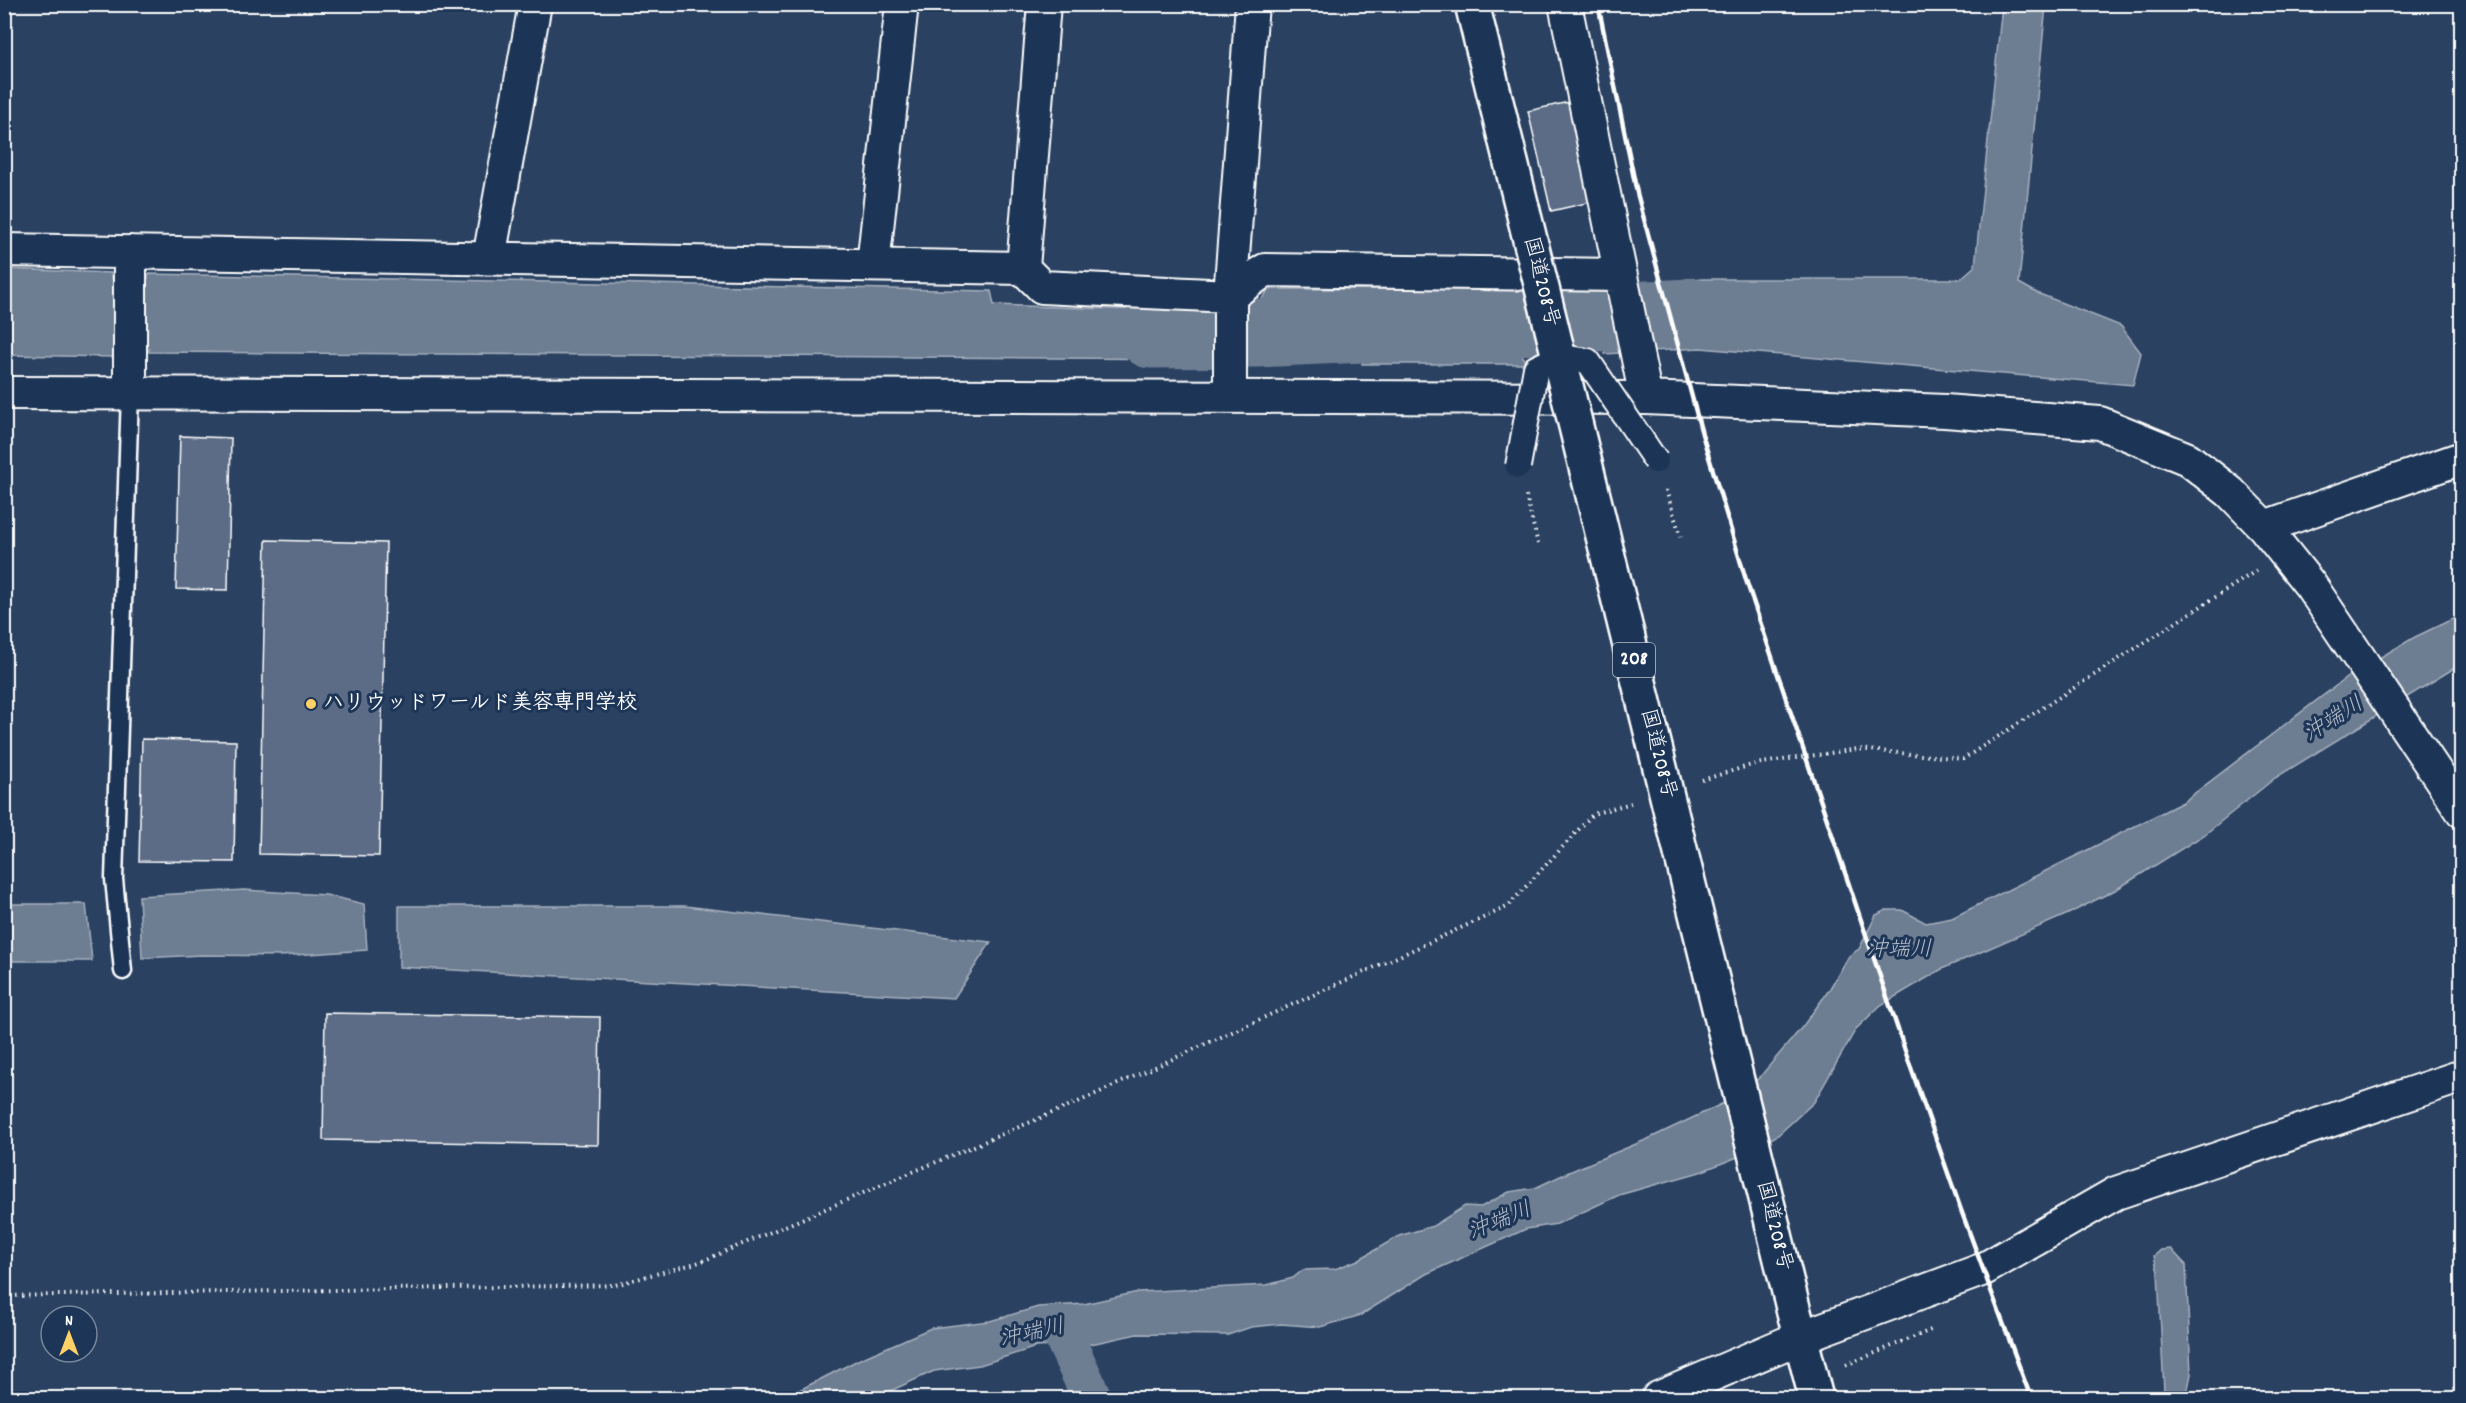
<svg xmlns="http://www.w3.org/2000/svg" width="2466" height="1403" viewBox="0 0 2466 1403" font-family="Dekko,'Klee One',sans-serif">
	<rect width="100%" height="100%" fill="#2a4161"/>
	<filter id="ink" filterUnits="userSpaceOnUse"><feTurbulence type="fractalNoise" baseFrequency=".0167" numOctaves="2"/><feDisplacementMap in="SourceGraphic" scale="12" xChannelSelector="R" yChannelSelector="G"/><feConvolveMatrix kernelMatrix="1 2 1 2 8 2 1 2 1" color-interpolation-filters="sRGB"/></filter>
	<g filter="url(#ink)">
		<!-- water -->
		<path fill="#6d7d92" stroke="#a7b1be" stroke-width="1.5" d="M2002,5H2046L2019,283L2037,293L2121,326L2141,353L2133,385L1700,348L1605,354L1589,292L1688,279H1960L1975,266Z
			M5,269L111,273L113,357L5,355Z
			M148,274L991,291L994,305L1201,312L1213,323L1214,359L149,352Z
			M1269,289H1504L1525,364H1362L1364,356L1252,355L1251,314Z
			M2461,615V664L2275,778L2204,835L2117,889L2068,914L1942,969L1881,1005L1856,1029L1814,1102L1778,1135L1745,1154L1700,1172L1619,1195L1557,1224L1526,1229L1426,1274L1361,1315L1320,1327L1281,1324L1251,1327L1228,1335L1137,1334L1091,1344L1036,1347L980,1365L934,1371L875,1398H784L858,1360L931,1328L990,1321L1038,1307L1084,1304L1138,1292L1267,1285L1293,1278L1303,1270L1335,1269L1358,1260L1399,1236L1433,1226L1465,1206L1481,1207L1509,1192L1535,1188L1569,1172L1648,1139L1726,1102L1759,1078L1803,1026L1829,990L1849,956L1859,949L1876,915L1886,910H1902L1926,923L1952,918L2183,802L2350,675L2415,637Z
			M244,890L326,895L364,904L367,950L280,956L202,955L142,958L139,896Z
			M5,904H86L92,961H5Z
			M399,906H685L991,942L954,998L399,967Z
			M2171,1249L2186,1265L2191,1374L2186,1398H2161L2164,1392L2158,1272L2154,1256L2161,1250Z"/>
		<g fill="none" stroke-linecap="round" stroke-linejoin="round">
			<!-- canal -->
			<path stroke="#6d7d92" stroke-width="40" d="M1059,1326L1092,1398"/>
			<!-- river -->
			<path stroke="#6d7d92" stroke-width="69" d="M4,313L244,314
				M1151,334L1258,333L1692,313"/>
		</g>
		<!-- building -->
		<path fill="#5b6c86" stroke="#fff" stroke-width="1.5" d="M1569,102L1591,202L1551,211L1528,111Z
			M180,436L231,438L228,590L176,589Z
			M266,540L386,543L379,856L259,854Z
			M142,739L236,741L234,862L139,861Z
			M325,1013L600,1017L598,1145L323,1140Z"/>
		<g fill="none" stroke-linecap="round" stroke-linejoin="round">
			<!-- service casing -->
			<g stroke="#fff" stroke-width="21">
				<path id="service" d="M123,971L114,879L130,393"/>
			</g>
			<!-- minor casing -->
			<g stroke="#fff" stroke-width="36">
				<path id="minor" d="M1565,4L1646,398
					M4,250L1023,268L1042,287L1230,296L1265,270L1619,275
					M130,252V393
					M489,258L535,4
					M873,265L902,4
					M1023,268L1044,4
					M4,393L1646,398L1945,411L2100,423L2188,459L2230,492L2264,527L2311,586L2462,811
					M1230,396V296L1252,4
					M2264,527L2462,458
					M1658,1398L1801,1337L1984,1269L2116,1193L2462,1076"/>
			</g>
			<!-- trunk casing -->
			<g stroke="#fff" stroke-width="38">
				<path id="trunk" d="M1795,1316L1816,1398"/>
			</g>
			<!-- path -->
			<path stroke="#fff" stroke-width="4" stroke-dasharray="1.5 4.5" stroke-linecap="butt" d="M1666,490L1682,541
				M1526,496L1539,548
				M1702,780L1755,764L1858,749L1963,759L2256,571
				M4,1296L615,1285L700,1262L1078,1102L1507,907L1593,814L1631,803
				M1846,1365L1931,1330
				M1757,1398L1775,1392"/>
			<!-- service -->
			<use href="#service" stroke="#1d3557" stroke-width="16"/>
			<!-- minor -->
			<use href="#minor" stroke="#1d3557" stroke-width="32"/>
			<!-- trunk -->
			<use href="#trunk" stroke="#1d3557" stroke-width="33"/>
			<!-- rail -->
			<path stroke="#fff" stroke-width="4.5" d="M1598,4L1637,193L1702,434L1747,583L1910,1065L1961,1210L2031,1398"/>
			<!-- pedestrian-bridge casing -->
			<g stroke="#fff" stroke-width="28" stroke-linecap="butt">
				<path id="pedestrian-bridge" d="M1518,466L1536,368L1559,357L1588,361L1656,461"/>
			</g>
			<!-- trunk-bridge casing -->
			<g stroke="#fff" stroke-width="38" stroke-linecap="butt">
				<path id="trunk-bridge" d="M1472,4L1795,1316"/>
			</g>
			<!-- pedestrian-bridge -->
			<use href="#pedestrian-bridge" stroke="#1d3557" stroke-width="24"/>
			<!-- trunk-bridge -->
			<use href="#trunk-bridge" stroke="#1d3557" stroke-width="33"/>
		</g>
	</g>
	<!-- markers -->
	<circle fill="#ffd166" stroke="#1d3557" stroke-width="2" cx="311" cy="704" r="6"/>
	<g text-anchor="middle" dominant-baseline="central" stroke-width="6" stroke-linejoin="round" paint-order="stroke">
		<!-- shield labels -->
		<rect fill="#1d3557" stroke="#bbc2cd" stroke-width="1.5" x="1613" y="643" width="42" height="34" rx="4.5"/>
		<g font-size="20" font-weight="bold" fill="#fff">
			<text x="1634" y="660">208</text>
		</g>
		<!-- street labels -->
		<g font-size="21" fill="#fff" stroke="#1d3557">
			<text transform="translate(1540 282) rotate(76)">国道208号</text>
			<text transform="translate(1657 754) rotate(76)">国道208号</text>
			<text transform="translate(1773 1226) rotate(76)">国道208号</text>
		</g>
		<!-- poi labels -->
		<g font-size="21" font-weight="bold" fill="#fff" stroke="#1d3557" text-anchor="start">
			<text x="323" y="704">ハリウッドワールド美容専門学校</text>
		</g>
		<!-- water labels -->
		<g font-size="22" font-style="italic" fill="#b6bec8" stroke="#1d3557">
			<text transform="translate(2334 720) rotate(-32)">沖端川</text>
			<text x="1899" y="950">沖端川</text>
			<text transform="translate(1500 1222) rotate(-22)">沖端川</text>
			<text transform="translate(1032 1334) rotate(-12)">沖端川</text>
		</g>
	</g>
	<!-- margin -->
	<rect width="2466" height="1403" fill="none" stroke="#1d3557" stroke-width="24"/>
	<rect x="12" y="12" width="2442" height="1379" fill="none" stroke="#fff" stroke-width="2" filter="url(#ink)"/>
	<!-- north arrow -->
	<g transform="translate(69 1334)"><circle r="28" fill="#1d3557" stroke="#77869a" stroke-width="1.5"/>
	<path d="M0-4.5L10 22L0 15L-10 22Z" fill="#ffd166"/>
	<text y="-9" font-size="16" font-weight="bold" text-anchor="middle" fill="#ffffff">N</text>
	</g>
</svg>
